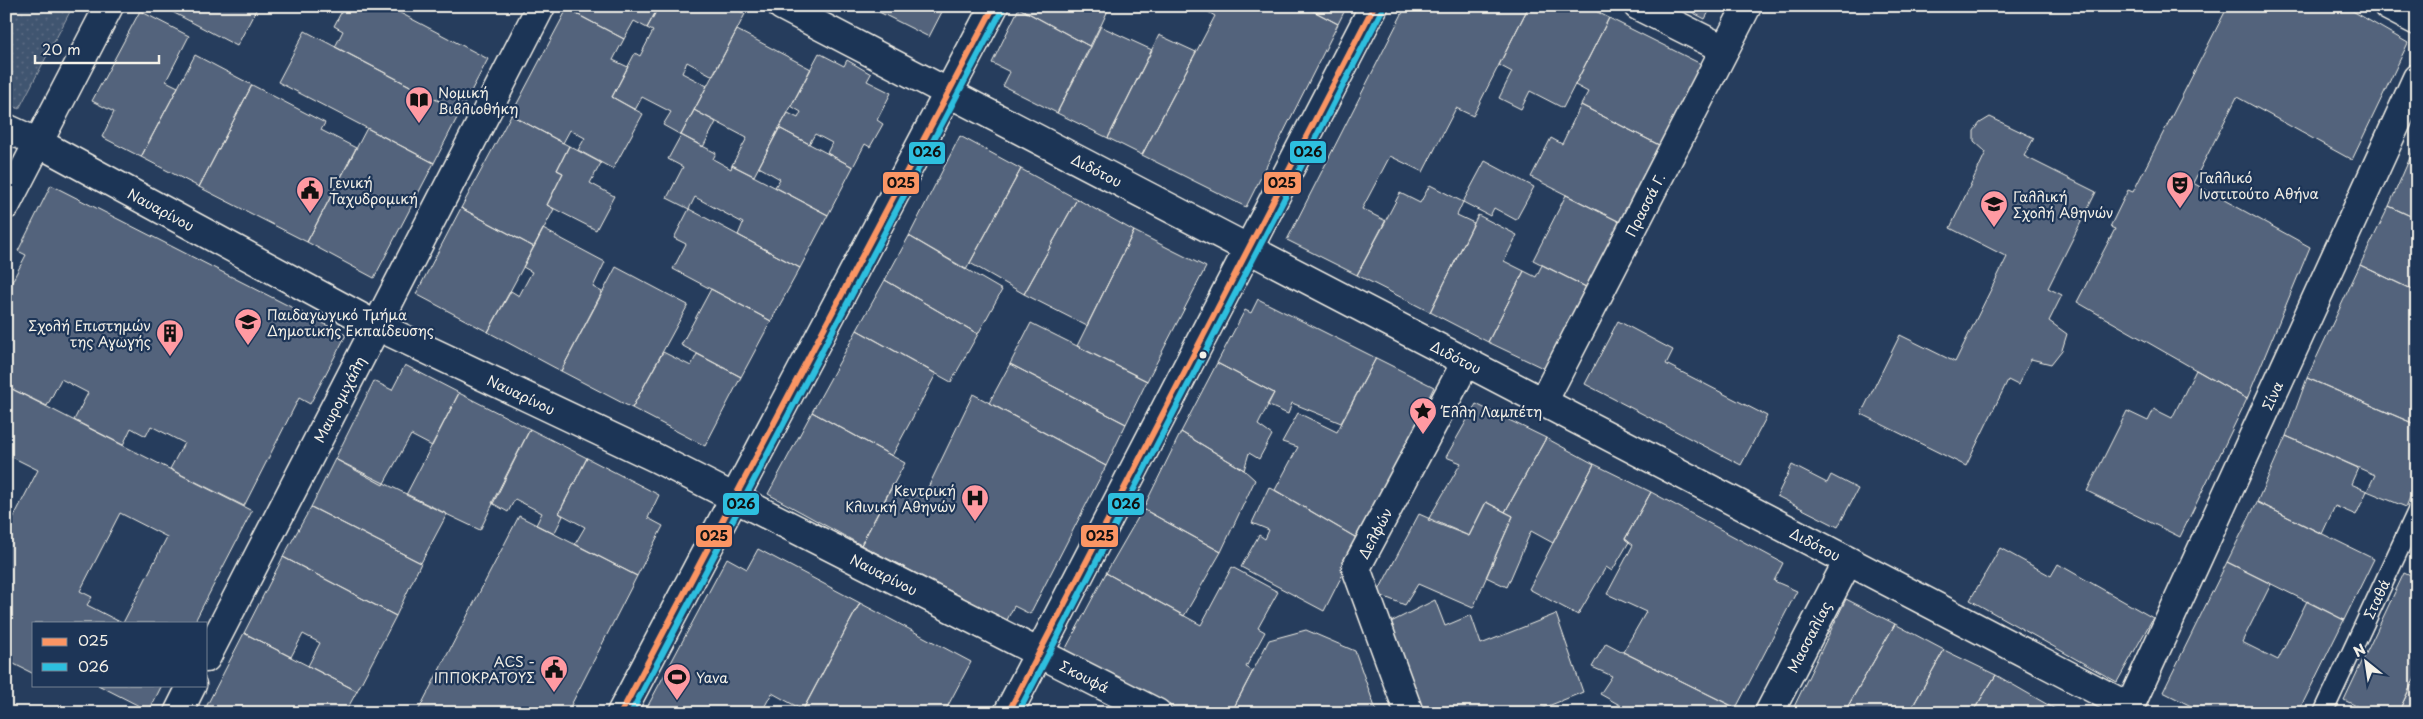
<svg xmlns="http://www.w3.org/2000/svg" width="2423" height="719" viewBox="0 0 2423 719" font-family="'Playpen Sans',sans-serif">
	<defs>
		<pattern id="park-dots" width="8" height="8" patternUnits="userSpaceOnUse" patternTransform="scale(1.25)"><rect width="8" height="8" fill="#40546f"/><path d="M2 2h.1M6 6h.1" fill="none" stroke="#5c6d84" stroke-width="1.8" stroke-linecap="round"/></pattern>
	</defs>
	<rect width="100%" height="100%" fill="#263d5d"/>
	<filter id="ink" filterUnits="userSpaceOnUse"><feTurbulence type="fractalNoise" baseFrequency=".02" numOctaves="2"/><feDisplacementMap in="SourceGraphic" scale="10" xChannelSelector="R" yChannelSelector="G"/><feConvolveMatrix kernelMatrix="1 2 1 2 8 2 1 2 1" color-interpolation-filters="sRGB"/></filter>
	<g filter="url(#ink)">
		<!-- park -->
		<path fill="url(#park-dots)" stroke="#9aa2ac" d="M6,6H73L19,109L6,102Z"/>
		<!-- building -->
		<path fill="#52647b" stroke="#f4f1e8" d="M161,6H258L237,46Z
			M338,6H387L488,59L460,112L335,47L343,31L334,26L343,9Z
			M569,6H659L647,28L634,21L624,39L567,9Z
			M659,6H730L745,14L713,76L687,62L682,73L707,86L681,135L663,125L671,112L642,97L635,110L612,97L635,53L640,56L653,31L647,28Z
			M867,6H945L929,37Z
			M1020,6H1110L1091,47L1019,8Z
			M1198,6H1304L1338,24L1246,207L1142,155L1215,16Z
			M1304,6H1347L1338,24Z
			M1406,6H1529L1473,116L1456,108L1423,172L1390,156L1362,209L1386,221L1357,275L1287,240Z
			M1529,6H1586L1609,18L1563,108L1530,91L1521,109L1499,98L1512,72L1499,65Z
			M1680,6H1712L1705,19Z
			M2228,6H2344L2408,43L2352,160L2237,97L2193,183L2310,247L2247,399L2077,302L2115,229L2110,227L2128,190L2133,192Z
			M1019,8L1091,47L1057,113L1003,86L1010,72L992,63Z
			M567,9L624,39L613,60L628,67L612,97L643,114L613,169L578,150L585,138L570,130L563,143L511,115Z
			M140,11L189,36L166,81L178,87L141,157L102,137L114,112L92,101Z
			M1609,18L1701,64L1659,145L1581,105L1588,92L1575,85Z
			M1100,26L1152,50L1108,138L1057,113Z
			M737,30L811,69L754,176L732,165L747,138L694,110Z
			M305,31L460,112L434,163L278,82Z
			M1159,35L1196,52L1142,155L1108,138Z
			M819,53L844,66L847,60L871,74L867,81L891,93L877,120L883,124L870,147L865,144L853,167L827,153L832,143L815,134L809,144L779,128L788,113L798,118L801,112L791,106Z
			M195,55L252,85L199,187L141,157Z
			M252,85L325,123L321,130L356,148L307,242L199,187Z
			M1581,105L1659,145L1620,222L1531,177L1551,138L1562,144Z
			M694,110L716,122L703,147L681,135Z
			M511,115L569,146L557,170L563,173L547,205L554,209L534,247L461,208Z
			M1990,117L2034,138L2024,156L2096,192L2048,288L2062,295L2049,321L2067,334L2062,350L2051,364L2031,359L2018,385L2008,380L1966,466L1861,414L1900,335L1955,362L2007,257L1950,228L1986,152L1974,141V131L1980,123Z
			M367,128L434,163L374,278L307,242Z
			M779,128L853,167L828,215L775,187L780,179L759,167Z
			M681,135L716,153L713,159L731,169L732,165L828,215L800,268L738,235L743,223L695,197L689,209L667,198L683,167L668,159Z
			M960,136L1021,169L966,270L909,236Z
			M2416,144H2417V219L2389,206Z
			M569,146L601,163L590,183L614,196L596,230L547,205L563,173L557,170Z
			M1485,161L1534,187L1516,220L1494,208L1490,216L1463,202Z
			M1021,169L1077,199L1024,294L970,263Z
			M51,185L346,335L310,404L299,398L244,506L170,469L184,443L151,426L146,436L131,428L123,445L74,420L88,393L61,379L47,406L6,386V293L26,255L18,251Z
			M1430,185L1463,202L1457,215L1474,223L1430,312L1357,275L1400,193L1420,203Z
			M1566,195L1620,222L1586,287L1533,260Z
			M1077,199L1134,231L1087,326L1024,294Z
			M2389,206L2417,219V292L2360,265Z
			M461,208L534,247L488,332L416,294Z
			M689,209L800,268L771,321L673,269L686,244L674,238Z
			M1478,215L1517,235L1504,261L1524,271L1488,342L1430,312Z
			M543,229L605,262L593,287L602,292L561,371L488,332L511,291L519,296L532,272L523,267Z
			M1134,231L1206,267L1147,381L1077,346Z
			M909,236L1002,290L978,334L885,280Z
			M1542,265L1586,287L1545,369L1488,342L1524,271L1536,277Z
			M2360,265L2417,292V425L2307,378Z
			M616,267L688,305L632,408L561,371Z
			M885,280L978,334L951,382L857,330Z
			M711,289L771,321L741,377L681,345Z
			M1258,299L1376,358L1341,423L1292,403L1288,414L1267,405L1274,393L1217,363L1245,310L1251,313Z
			M1618,321L1673,350L1666,364L1767,416L1741,465L1585,384Z
			M1031,323L1147,381L1126,424L1010,364Z
			M857,330L936,374L892,456L812,412Z
			M663,352L691,366L697,354L741,377L705,446L632,408Z
			M1376,358L1434,387L1360,540L1275,490L1298,447L1282,442L1298,413L1337,432Z
			M1217,363L1274,393L1258,425L1272,435L1259,459L1249,453L1244,470L1181,432Z
			M1010,364L1126,424L1106,466L989,403Z
			M405,365L459,393L432,446L411,435L383,485L335,459L374,381L392,390Z
			M2196,370L2247,399L2180,537L2087,491L2127,411L2148,421L2154,409L2172,418Z
			M2307,378L2417,425V481L2406,507L2367,491L2375,475L2286,436Z
			M6,386L252,511L194,623H123L167,537L120,513L80,591L92,597L87,605L122,623H34V674L6,660V532L38,470L6,454Z
			M459,393L530,429L480,530L406,495Z
			M973,394L1106,466L1030,614L1014,606L1007,620L861,545L893,484L923,498Z
			M1476,404L1546,438L1505,512L1486,502L1469,536L1428,520L1461,463L1446,457Z
			M812,412L905,463L861,545L768,494Z
			M530,429L587,458L559,513L563,516L554,534L536,525L542,513L515,499L508,512L492,503Z
			M1181,432L1244,470L1255,480L1221,552L1143,509Z
			M2286,436L2358,468L2351,484L2367,491L2356,515L2335,506L2322,534L2257,502Z
			M1546,438L1594,464L1553,543L1531,531L1507,587L1486,577L1513,516L1505,512Z
			M587,458L659,495L648,518L663,526L637,576L575,544L585,527L559,513Z
			M335,459L447,514L421,563L311,507Z
			M1594,464L1651,492L1625,539L1629,542L1612,571L1606,567L1578,615L1529,589Z
			M1792,465L1827,483L1831,475L1858,489L1838,527L1777,496Z
			M1269,487L1360,540L1324,611L1241,567L1259,535L1265,539L1269,530L1252,523Z
			M1651,492L1783,563L1774,581L1797,591L1736,708L1623,652L1646,612L1607,594L1633,545L1625,539Z
			M1486,502L1513,516L1473,608L1418,584L1405,605L1377,594L1419,514L1469,536Z
			M2257,502L2374,559L2344,620L2227,562Z
			M311,507L421,563L396,616L283,557Z
			M1143,509L1221,552L1184,616L1106,573Z
			M519,516L637,576L567,713H417Z
			M2000,548L2051,576L2058,564L2153,618L2117,682L1970,600Z
			M758,549L860,603L803,710L772,693L761,713H644L727,558L747,569Z
			M283,557L396,616L357,691L308,666L320,643L303,634L291,657L244,633Z
			M2227,562L2271,584L2242,642L2278,660L2307,601L2344,620L2298,713H2205L2163,692Z
			M1232,567L1278,592L1258,628L1265,632L1246,667L1253,671L1231,713H1180L1064,652L1106,573L1201,625Z
			M2404,573L2417,579V673L2398,713H2371L2344,700Z
			M1846,599L1895,624L1844,713H1791Z
			M1435,600L1445,626L1471,615L1481,644L1556,614L1583,692L1531,713H1421L1389,623Z
			M860,603L971,662L944,713H801Z
			M1895,624L1944,650L1909,713H1844Z
			M1306,630L1355,651L1377,713H1231L1269,640Z
			M244,633L357,691L345,713H208L204,711Z
			M1606,643L1623,652L1736,708L1734,713H1634L1600,694L1612,676L1592,667Z
			M1944,650L1996,675L1972,713H1909Z
			M2417,673V713H2398Z
			M1996,675L2062,713H1972Z
			M98,685H162L149,711Z"/>
		<g fill="none" stroke-linecap="round" stroke-linejoin="round">
			<!-- lane casing -->
			<g stroke="#f4f1e8" stroke-width="21">
				<g id="lane">
					<path id="s1" d="M2323,713L2417,511"/>
				</g>
			</g>
			<!-- street casing -->
			<g stroke="#f4f1e8" stroke-width="31">
				<g id="street">
					<path id="s2" d="M782,6L2129,707"/>
					<path d="M1638,6L1724,49"/>
					<path d="M2388,6L2417,21"/>
					<path d="M6,128L39,143"/>
					<path id="s3" d="M1543,402L1747,6"/>
					<path id="s4" d="M206,658L541,6"/>
					<path d="M178,713L192,685"/>
					<path id="s5" d="M1409,713L1356,568L1466,362"/>
					<path id="s6" d="M1769,713L1848,561"/>
					<path id="s7" d="M2127,713L2417,78"/>
				</g>
			</g>
			<!-- secondary casing -->
			<g stroke="#f4f1e8" stroke-width="31">
				<g id="secondary">
					<path id="s8" d="M39,143L377,326L656,458L1157,713"/>
					<path d="M6,205L109,6"/>
					<path d="M621,713L994,6"/>
					<path d="M1008,713L1374,6"/>
				</g>
			</g>
			<!-- lane -->
			<use href="#lane" stroke="#1d3557" stroke-width="18"/>
			<!-- street -->
			<use href="#street" stroke="#1d3557" stroke-width="28"/>
			<!-- secondary -->
			<use href="#secondary" stroke="#1d3557" stroke-width="28"/>
			<!-- bus-1 casing -->
			<g stroke="#1d3557" stroke-width="10">
				<path id="bus-1" d="M621,713L994,6
					M1008,713L1374,6"/>
			</g>
			<!-- bus-2 casing -->
			<g stroke="#1d3557" stroke-width="10">
				<path id="bus-2" d="M631,713L1002,10
					M1018,713L1382,10"/>
			</g>
			<!-- bus-1 -->
			<use href="#bus-1" stroke="#fb9564" stroke-width="6"/>
			<!-- bus-2 -->
			<use href="#bus-2" stroke="#2dbfdf" stroke-width="6"/>
		</g>
	</g>
	<!-- icons -->
	<defs>
		<g id="library-pin" transform="scale(1.4375)"><path d="M0 17L-7.5 6A9.5 9.5 0 1 1 7.5 6Z" fill="#ff9aa2" stroke="#1d3557"/><path d="M-6-4Q-3-5.5-.7-3.5V5Q-3 3-6 4ZM6-4Q3-5.5 .7-3.5V5Q3 3 6 4Z" fill="#111"/></g>
		<g id="theatre-pin" transform="scale(1.4375)"><path d="M0 17L-7.5 6A9.5 9.5 0 1 1 7.5 6Z" fill="#ff9aa2" stroke="#1d3557"/><path d="M-5-5.5Q0-4 5-5.5V0Q5 5 0 6Q-5 5-5 0ZM-3.3-2.5H-1v1.5H-3.3ZM1-2.5H3.3v1.5H1ZM-2.8 1Q0 5.5 2.8 1Z" fill="#111"/></g>
		<g id="civic-pin" transform="scale(1.4375)"><path d="M0 17L-7.5 6A9.5 9.5 0 1 1 7.5 6Z" fill="#ff9aa2" stroke="#1d3557"/><path d="M-.6-6.5H3V-4.5H.6V-3L4-1V1h2V6H-6V1h2V-1L-.6-3ZM-1.2 2.5V6h2.4V2.5Z" fill="#111"/></g>
		<g id="university-pin" transform="scale(1.4375)"><path d="M0 17L-7.5 6A9.5 9.5 0 1 1 7.5 6Z" fill="#ff9aa2" stroke="#1d3557"/><path d="M0-5L7-2L0 1L-7-2ZM-4 1L0 2.5L4 1V4Q0 6-4 4Z" fill="#111"/></g>
		<g id="building-pin" transform="scale(1.4375)"><path d="M0 17L-7.5 6A9.5 9.5 0 1 1 7.5 6Z" fill="#ff9aa2" stroke="#1d3557"/><path d="M-4-6H4V6H1V3H-1V6H-4ZM-2.5-4.3h1.7v1.8h-1.7ZM.8-4.3h1.7v1.8H.8ZM-2.5-1h1.7V.8h-1.7ZM.8-1h1.7V.8H.8Z" fill="#111"/></g>
		<g id="sight-pin" transform="scale(1.4375)"><path d="M0 17L-7.5 6A9.5 9.5 0 1 1 7.5 6Z" fill="#ff9aa2" stroke="#1d3557"/><path d="M0-6L1.8-2.2L6-1.7L2.9 1.2L3.7 5.4L0 3.3L-3.7 5.4L-2.9 1.2L-6-1.7L-1.8-2.2Z" fill="#111"/></g>
		<g id="hospital-pin" transform="scale(1.4375)"><path d="M0 17L-7.5 6A9.5 9.5 0 1 1 7.5 6Z" fill="#ff9aa2" stroke="#1d3557"/><path d="M-5-5h3v3.5h4V-5h3V5h-3V1.5h-4V5h-3Z" fill="#111"/></g>
		<g id="stadium-pin" transform="scale(1.4375)"><path d="M0 17L-7.5 6A9.5 9.5 0 1 1 7.5 6Z" fill="#ff9aa2" stroke="#1d3557"/><path d="M0-5a6.5 5 0 1 0 0 10a6.5 5 0 1 0 0-10ZM-3.5-1.8h7v3.6h-7Z" fill="#111"/></g>
	</defs>
	<g fill-rule="evenodd">
		<use href="#library-pin" x="419" y="100"/>
		<use href="#theatre-pin" x="2180" y="185"/>
		<use href="#civic-pin" x="310" y="190"/>
		<use href="#university-pin" x="1994" y="204"/>
		<use href="#university-pin" x="248" y="322"/>
		<use href="#building-pin" x="170" y="333"/>
		<use href="#sight-pin" x="1423" y="411"/>
		<use href="#hospital-pin" x="975" y="498"/>
		<use href="#civic-pin" x="554" y="669"/>
		<use href="#stadium-pin" x="677" y="677"/>
	</g>
	<!-- markers -->
	<circle fill="#f4f1e8" stroke="#1d3557" stroke-width="2" cx="1203" cy="355" r="4.5"/>
	<g text-anchor="middle" dominant-baseline="central" stroke-width="4.5" stroke-linejoin="round" paint-order="stroke">
		<!-- poi labels -->
		<g font-size="14" fill="#f4f1e8" stroke="#1d3557" text-anchor="start">
			<text x="438" y="92">Νομική<tspan x="438" dy="16">Βιβλιοθήκη</tspan></text>
			<text x="2199" y="177">Γαλλικό<tspan x="2199" dy="16">Ινστιτούτο Αθήνα</tspan></text>
			<text x="329" y="182">Γενική<tspan x="329" dy="16">Ταχυδρομική</tspan></text>
			<text x="2013" y="196">Γαλλική<tspan x="2013" dy="16">Σχολή Αθηνών</tspan></text>
			<text x="267" y="314">Παιδαγωγικό Τμήμα<tspan x="267" dy="16">Δημοτικής Εκπαίδευσης</tspan></text>
			<text x="151" y="325" text-anchor="end">Σχολή Επιστημών<tspan x="151" dy="16">της Αγωγής</tspan></text>
			<text x="1442" y="411">Έλλη Λαμπέτη</text>
			<text x="956" y="490" text-anchor="end">Κεντρική<tspan x="956" dy="16">Κλινική Αθηνών</tspan></text>
			<text x="535" y="661" text-anchor="end">ACS -<tspan x="535" dy="16">ΙΠΠΟΚΡΑΤΟΥΣ</tspan></text>
			<text x="696" y="677">Yava</text>
		</g>
		<!-- street labels -->
		<g font-size="14" fill="#f4f1e8" stroke="#1d3557">
			<text stroke="none"><textPath href="#s2" startOffset="355">Διδότου</textPath></text>
			<text stroke="none"><textPath href="#s3" startOffset="222">Πρασσά Γ.</textPath></text>
			<text stroke="none"><textPath href="#s8" startOffset="139">Ναυαρίνου</textPath></text>
			<text stroke="none"><textPath href="#s2" startOffset="760">Διδότου</textPath></text>
			<text stroke="none"><textPath href="#s8" startOffset="544">Ναυαρίνου</textPath></text>
			<text stroke="none"><textPath href="#s7" startOffset="349">Σίνα</textPath></text>
			<text stroke="none"><textPath href="#s4" startOffset="291">Μαυρομιχάλη</textPath></text>
			<text stroke="none"><textPath href="#s5" startOffset="194">Δελφών</textPath></text>
			<text stroke="none"><textPath href="#s2" startOffset="1165">Διδότου</textPath></text>
			<text stroke="none"><textPath href="#s8" startOffset="949">Ναυαρίνου</textPath></text>
			<text stroke="none"><textPath href="#s1" startOffset="126">Σταθά</textPath></text>
			<text stroke="none"><textPath href="#s6" startOffset="86">Μασσαλίας</textPath></text>
			<text stroke="none"><textPath href="#s8" startOffset="1174">Σκουφά</textPath></text>
		</g>
	</g>
	<g stroke="#1d3557" stroke-width="2">
		<rect x="1289" y="140" width="38" height="24" rx="5" fill="#2dbfdf"/>
		<rect x="908" y="141" width="38" height="24" rx="5" fill="#2dbfdf"/>
		<rect x="882" y="171" width="38" height="24" rx="5" fill="#fb9564"/>
		<rect x="1263" y="171" width="39" height="24" rx="5" fill="#fb9564"/>
		<rect x="1107" y="492" width="38" height="24" rx="5" fill="#2dbfdf"/>
		<rect x="722" y="492" width="38" height="24" rx="5" fill="#2dbfdf"/>
		<rect x="695" y="524" width="38" height="24" rx="5" fill="#fb9564"/>
		<rect x="1080" y="524" width="39" height="24" rx="5" fill="#fb9564"/>
	</g>
	<g font-size="14" text-anchor="middle" font-weight="bold" fill="#111">
		<text x="1308" y="157">026</text>
		<text x="927" y="157">026</text>
		<text x="901" y="188">025</text>
		<text x="1282" y="188">025</text>
		<text x="1126" y="509">026</text>
		<text x="741" y="509">026</text>
		<text x="714" y="541">025</text>
		<text x="1100" y="541">025</text>
	</g>
	<!-- margin -->
	<rect width="2423" height="719" fill="none" stroke="#1d3557" stroke-width="25"/>
	<rect x="12" y="12" width="2398" height="694" fill="none" stroke="#f4f1e8" stroke-width="2" filter="url(#ink)"/>
	<!-- legend -->
	<rect x="32" y="622" width="175" height="65" fill="#1d3557" stroke="#738091"/>
	<rect x="42" y="638" width="25" height="8" fill="#fb9564" stroke="#738091"/>
	<text x="78" y="646" font-size="15" fill="#f4f1e8">025</text>
	<rect x="42" y="663" width="25" height="8" fill="#2dbfdf" stroke="#738091"/>
	<text x="78" y="672" font-size="15" fill="#f4f1e8">026</text>
	<!-- north arrow -->
	<g transform="translate(2366 662) rotate(330)" stroke="#1d3557" stroke-width="4" paint-order="stroke">
	<path d="M0-4L9 19L0 12L-9 19Z" fill="#f4f1e8"/>
	<text y="-8" font-size="14" font-weight="bold" text-anchor="middle" fill="#f4f1e8">N</text>
	</g>
	<!-- scale -->
	<path d="M35 55v8h124v-8" fill="none" stroke="#f4f1e8" stroke-width="2.5"/>
	<text x="42" y="55" font-size="15" fill="#f4f1e8" stroke="#1d3557" stroke-width="4" paint-order="stroke">20 m</text>
</svg>
